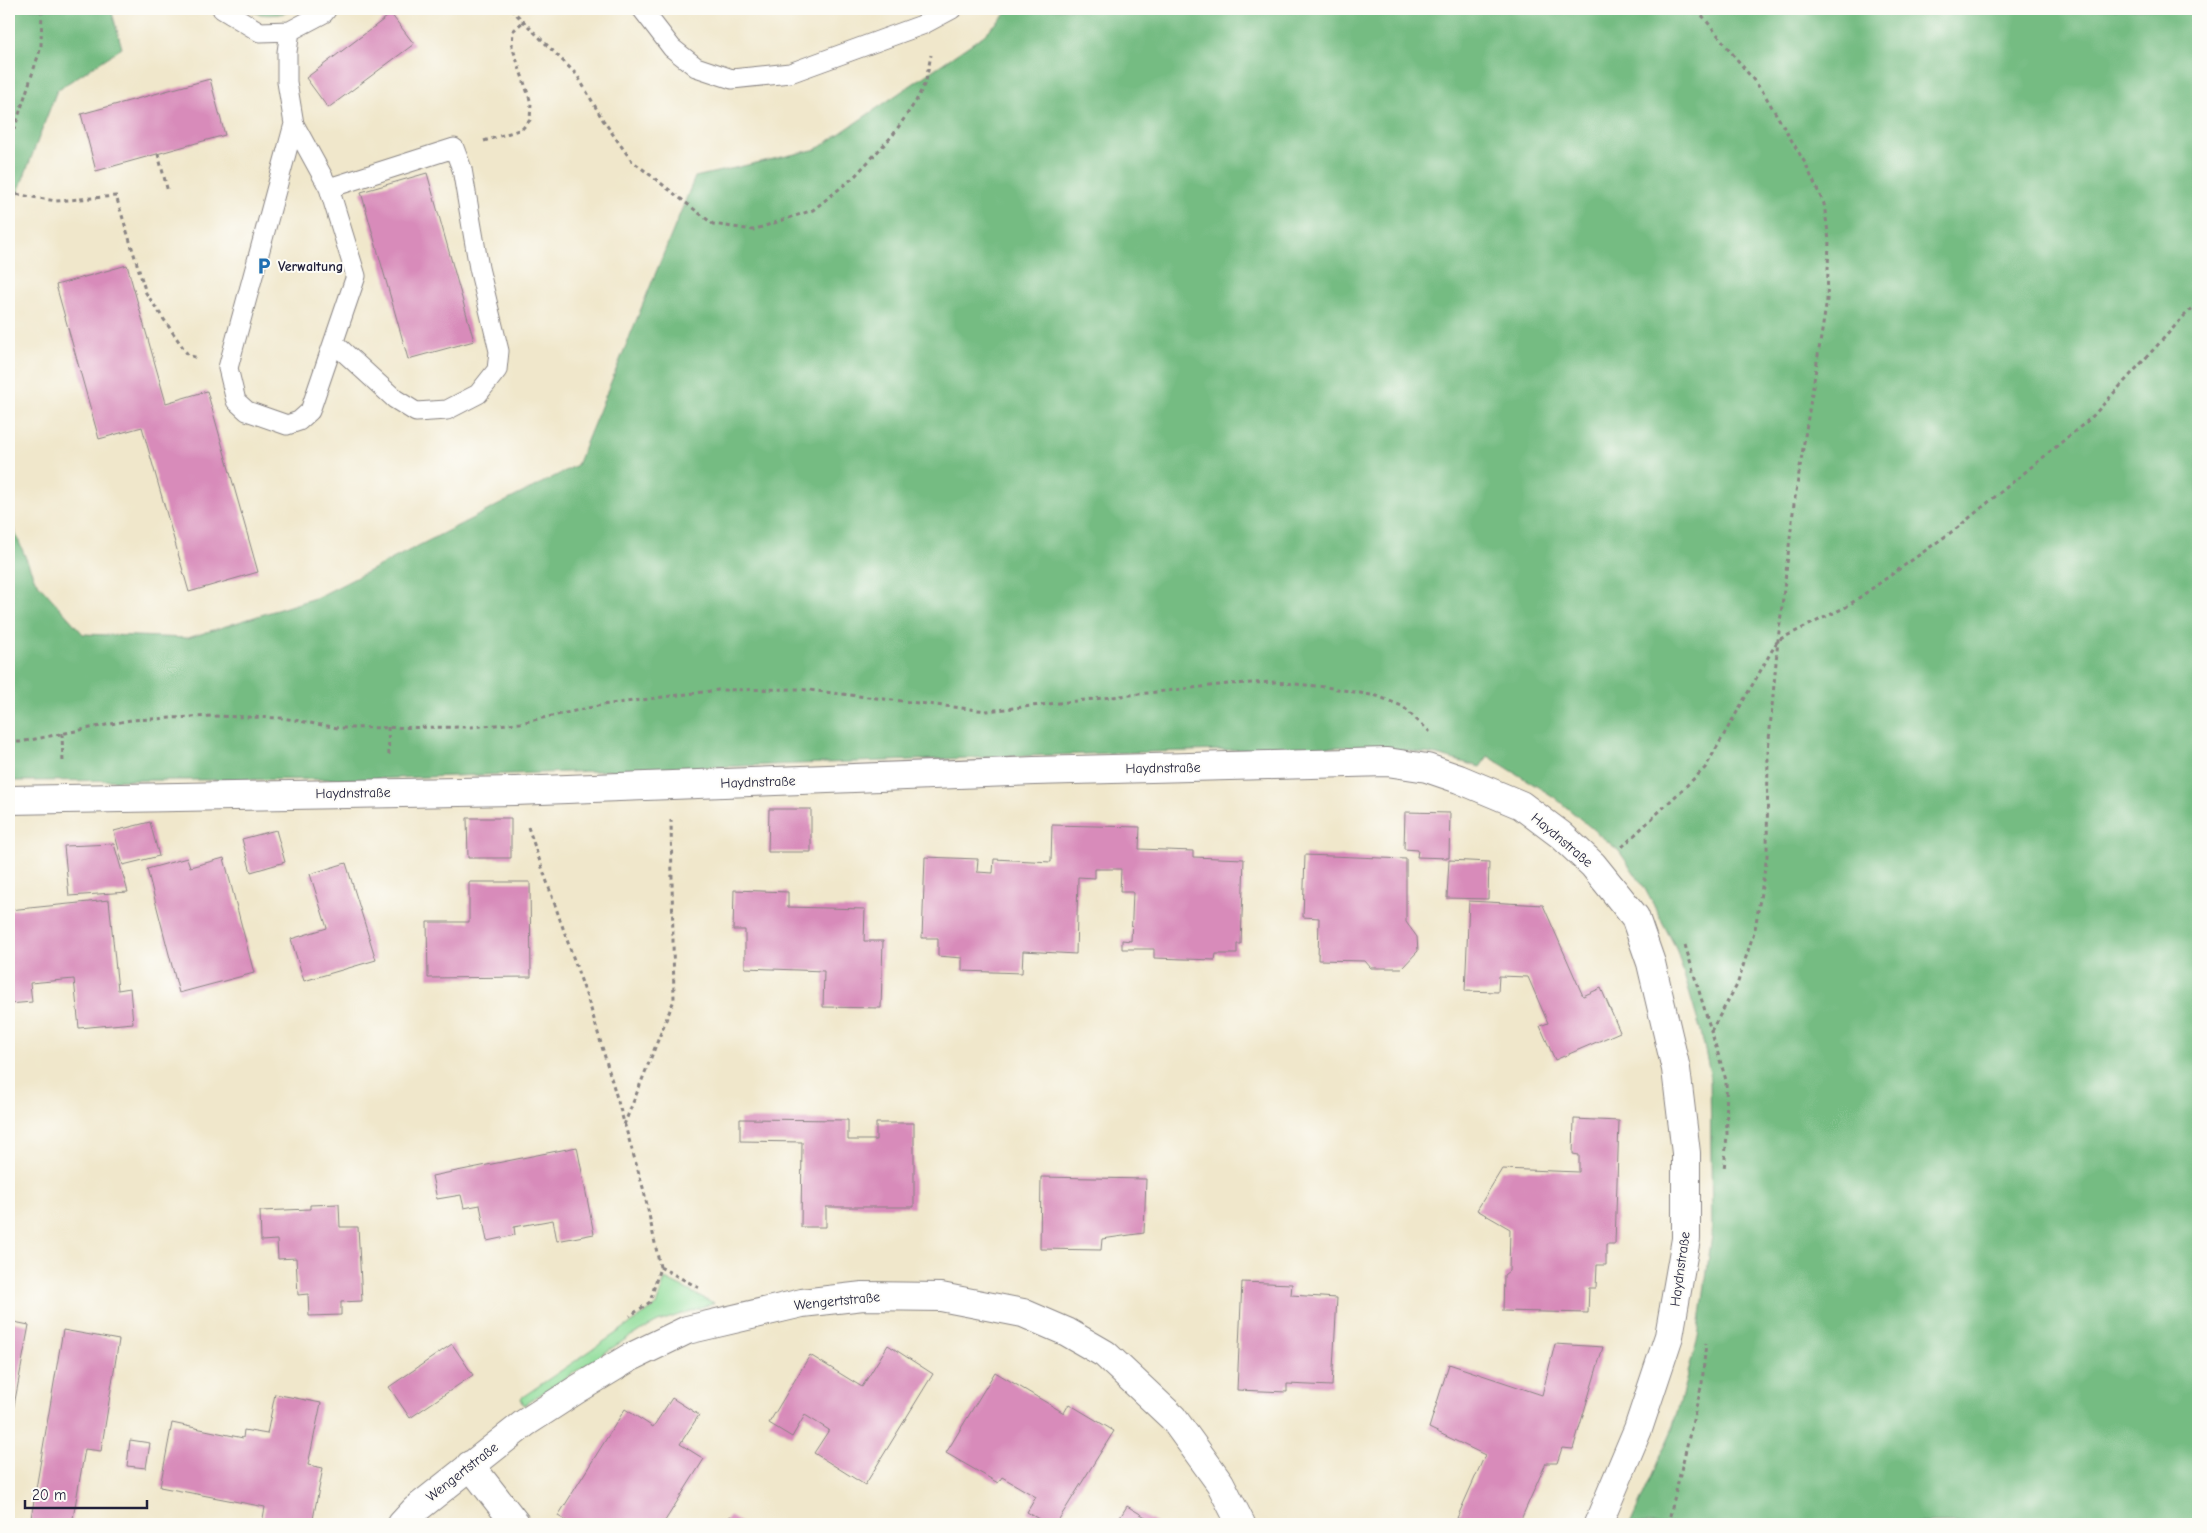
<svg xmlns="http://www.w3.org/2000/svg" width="2207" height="1533" viewBox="0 0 2207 1533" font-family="'Comic Neue',sans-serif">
	<rect width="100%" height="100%" fill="#fdfcf7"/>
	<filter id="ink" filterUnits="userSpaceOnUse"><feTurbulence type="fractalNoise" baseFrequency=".02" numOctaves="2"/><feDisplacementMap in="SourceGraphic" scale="10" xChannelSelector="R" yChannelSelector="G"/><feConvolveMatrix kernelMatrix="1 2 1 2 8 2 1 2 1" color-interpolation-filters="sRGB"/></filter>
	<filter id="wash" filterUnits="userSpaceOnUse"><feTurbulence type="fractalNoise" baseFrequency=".0096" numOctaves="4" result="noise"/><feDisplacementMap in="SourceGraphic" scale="20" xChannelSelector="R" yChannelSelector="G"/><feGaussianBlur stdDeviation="1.12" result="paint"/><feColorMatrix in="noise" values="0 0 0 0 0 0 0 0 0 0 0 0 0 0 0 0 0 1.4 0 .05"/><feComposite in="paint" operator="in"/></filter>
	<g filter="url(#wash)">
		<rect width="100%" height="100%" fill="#f0e7cb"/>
		<!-- green -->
		<path fill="#90dd9a" stroke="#59806a" d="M665,1279L714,1303L658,1322L629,1337L524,1405L521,1398L656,1306Z"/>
		<!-- forest -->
		<path fill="#74bc82" stroke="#4b6f5e" d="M9,9H111L122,48L57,90L9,216Z
			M247,9H297C282,15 262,18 247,9Z
			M1011,9H2198V1524H1630L1672,1430L1698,1337L1712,1235L1710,1074L1701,1032L1676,948L1644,887L1619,851L1554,797L1488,756L1480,767L1437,755L1375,746L1114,753L367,779L9,781V518L35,580L83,634L188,638L318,597L577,465L695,177L817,149L983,36Z"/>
		<g id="blocks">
			<!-- building -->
			<path fill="#d88bba" d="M391,14L414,44L328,108L306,78Z
				M210,79L225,135L96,171L81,114Z
				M427,173L474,341L408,359L361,192Z
				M127,265L166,403L207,391L258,572L189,592L142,427L99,439L56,285Z
				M769,809H811V852H768Z
				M1405,812L1450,813L1449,858L1417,857L1418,850L1404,849Z
				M467,818H511V858H468Z
				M150,822L159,856L123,865L114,831Z
				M1052,825L1140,827L1139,849L1193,851V857L1244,859L1241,944H1237V954H1216L1215,960L1154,958V949H1122V940L1131,941L1133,892H1120L1121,869H1095V878L1078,877L1076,954L1023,951L1022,973L962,971V958L938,956V938H922L925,857L978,859L977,872L993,873L994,859L1051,862Z
				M276,830L285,862L251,872L242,839Z
				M114,844L128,892L69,896L64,846Z
				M1305,855L1406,859V922L1417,937L1418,951L1402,968H1371L1365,961L1318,960L1319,918L1303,917Z
				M187,858L190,867L224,858L254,973L179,993L147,869Z
				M1449,860L1489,862L1488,899L1447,898Z
				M346,863L376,960L304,981L291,939L327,928L310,874Z
				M469,882H530L531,977L428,978L427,922H469Z
				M734,890L788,892V907L865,909L864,941H883L881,1008L823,1007L824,971L745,968V930H733Z
				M109,900L118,990L130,988L133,1023L79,1028L74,979L30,983L32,1002L9,1004V910Z
				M1469,901L1543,905L1583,996L1601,988L1620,1032L1555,1060L1540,1026L1548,1023L1528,977L1499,976L1498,992L1465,991Z
				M740,1119L848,1120V1140H876V1123H914V1207H826V1227H801L802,1142L740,1141Z
				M1574,1119L1619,1121L1615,1244H1606V1265H1597L1596,1288H1589L1588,1313L1503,1311L1504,1275L1509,1271L1510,1229L1477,1210L1502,1169L1579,1172V1155L1573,1154Z
				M577,1147L594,1234L557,1241L553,1220L514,1227L515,1235L487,1241L480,1205L464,1208L461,1195L437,1199L432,1176Z
				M1041,1177L1146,1179L1144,1233L1102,1239L1101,1250L1040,1249Z
				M339,1204L340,1227H358L362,1301L341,1302V1315L309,1316L308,1294L298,1295L296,1258L278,1259L277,1240L261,1241L260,1211L310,1209V1205Z
				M1242,1282L1292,1284L1291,1295L1337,1298L1332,1386L1287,1384V1392L1237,1390Z
				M9,1321L29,1325L10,1427H9Z
				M63,1330L119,1340L101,1451L85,1449L72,1524H30Z
				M452,1344L473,1375L410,1418L389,1387Z
				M1555,1344L1603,1347L1573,1449L1562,1448L1557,1463H1546L1519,1524H1472L1457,1518L1485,1455L1429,1428L1449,1364L1542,1395Z
				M888,1345L933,1374L865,1485L814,1453L829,1430L805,1415L792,1437L769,1423L810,1355L862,1387Z
				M995,1372L1064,1413L1069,1404L1114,1431L1056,1524H1047L1027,1512L1036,1497L1002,1477L998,1483L946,1453Z
				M275,1394L321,1403L308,1465L323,1468L312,1524H262L265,1507L160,1487L172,1423L243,1438L244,1430L267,1434Z
				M672,1398L699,1415L680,1444L704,1459L663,1524H572L558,1516L625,1409L653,1427Z
				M130,1440L150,1443L146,1468L127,1466Z
				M1127,1506L1157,1524H1116Z
				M730,1516L743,1524H724Z"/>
		</g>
	</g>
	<g filter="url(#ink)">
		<use href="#blocks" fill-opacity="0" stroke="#898483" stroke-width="1"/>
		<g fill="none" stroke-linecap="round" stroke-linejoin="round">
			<!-- lane casing -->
			<g stroke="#898483" stroke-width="21">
				<path id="lane" d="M222,9L260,32L290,31L324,13L327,9
					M642,9L672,48L696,67L732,79L790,73L922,25L952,9
					M290,31L287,52V82L294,124L329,188L356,276L310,411L299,421L287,425L247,411L236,401L228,368L294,124
					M329,188L454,148L462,169L479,268L499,351L497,370L478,394L447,410L416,412L395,399L334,343"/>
			</g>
			<!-- street casing -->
			<g stroke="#898483" stroke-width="30">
				<path id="street" d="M9,800L515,791L1034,771L1387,762L1427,768L1459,779L1521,805L1561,835L1593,865L1635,917L1651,963L1676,1069L1686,1153V1239L1669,1336L1638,1429L1598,1524
					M470,1465L516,1524
					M402,1524L415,1510L525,1423L576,1390L629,1358L687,1330L802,1303L863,1296L941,1297L1023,1313L1067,1332L1105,1354L1173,1418L1220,1483L1241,1524"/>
			</g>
			<!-- path -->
			<path stroke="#898483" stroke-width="3" stroke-dasharray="4 4" stroke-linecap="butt" d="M511,9L577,75L603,120L631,160L713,224L753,230L813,210L854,177L893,135L916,101L926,81L931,55
				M1697,9L1763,92L1805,163L1824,204L1829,240L1827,300L1794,504L1778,640L1768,751L1767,856L1755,929L1737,985L1711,1031
				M484,141L522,129L530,120L531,103L512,46L513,31L524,21
				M9,145L41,47L42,9
				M158,154L168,192
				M9,193L56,201L116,196L146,293L188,355L198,358
				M388,727L389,757
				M62,733L63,763
				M9,742H20L131,720L212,716L283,718L338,728L471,727L520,723L602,705L718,690L799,689L987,711L1228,684L1275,682L1326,687L1377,696L1402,706L1430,732
				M528,827L591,1009L644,1191L660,1267L650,1302L630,1316
				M1622,847L1705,768L1778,640L1846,607L1957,528L2091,418L2185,315L2198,303
				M1685,945L1726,1080L1727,1134L1724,1170
				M624,1125L674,1000L671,820
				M660,1267L701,1289
				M1668,1524L1702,1383L1706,1343"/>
			<!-- lane -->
			<use href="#lane" stroke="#fff" stroke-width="19"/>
			<!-- street -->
			<use href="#street" stroke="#fff" stroke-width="28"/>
		</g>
	</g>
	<!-- icons -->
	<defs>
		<g id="parking-bare" transform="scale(1.35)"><path d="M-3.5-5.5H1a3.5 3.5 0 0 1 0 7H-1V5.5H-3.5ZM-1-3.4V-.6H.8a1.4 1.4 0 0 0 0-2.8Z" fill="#1f6fb2" stroke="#fdfcf7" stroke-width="2.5" paint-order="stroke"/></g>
	</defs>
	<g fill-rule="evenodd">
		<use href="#parking-bare" x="264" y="266"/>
	</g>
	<g text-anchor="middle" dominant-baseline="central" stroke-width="4" stroke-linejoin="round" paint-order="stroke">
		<!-- poi labels -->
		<g font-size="14" font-weight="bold" fill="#22223b" stroke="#fdfcf7" text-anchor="start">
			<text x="278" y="266">Verwaltung</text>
		</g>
		<!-- street labels -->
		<g font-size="14" fill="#22223b" stroke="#fdfcf7">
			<text transform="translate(1163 768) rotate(-1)">Haydnstraße</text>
			<text transform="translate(758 782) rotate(-2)">Haydnstraße</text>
			<text transform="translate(353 793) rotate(-1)">Haydnstraße</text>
			<text transform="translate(1562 840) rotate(40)">Haydnstraße</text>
			<text transform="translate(1680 1269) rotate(-82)">Haydnstraße</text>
			<text transform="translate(837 1301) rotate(-6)">Wengertstraße</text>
			<text transform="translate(462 1472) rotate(-38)">Wengertstraße</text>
		</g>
	</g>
	<!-- margin -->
	<rect width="2207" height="1533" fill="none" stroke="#fdfcf7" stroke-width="30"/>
	<!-- scale -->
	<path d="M25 1500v8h122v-8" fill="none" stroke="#22223b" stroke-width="2.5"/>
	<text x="32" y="1500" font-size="15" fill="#22223b" stroke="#fdfcf7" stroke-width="4" paint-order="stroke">20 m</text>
</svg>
